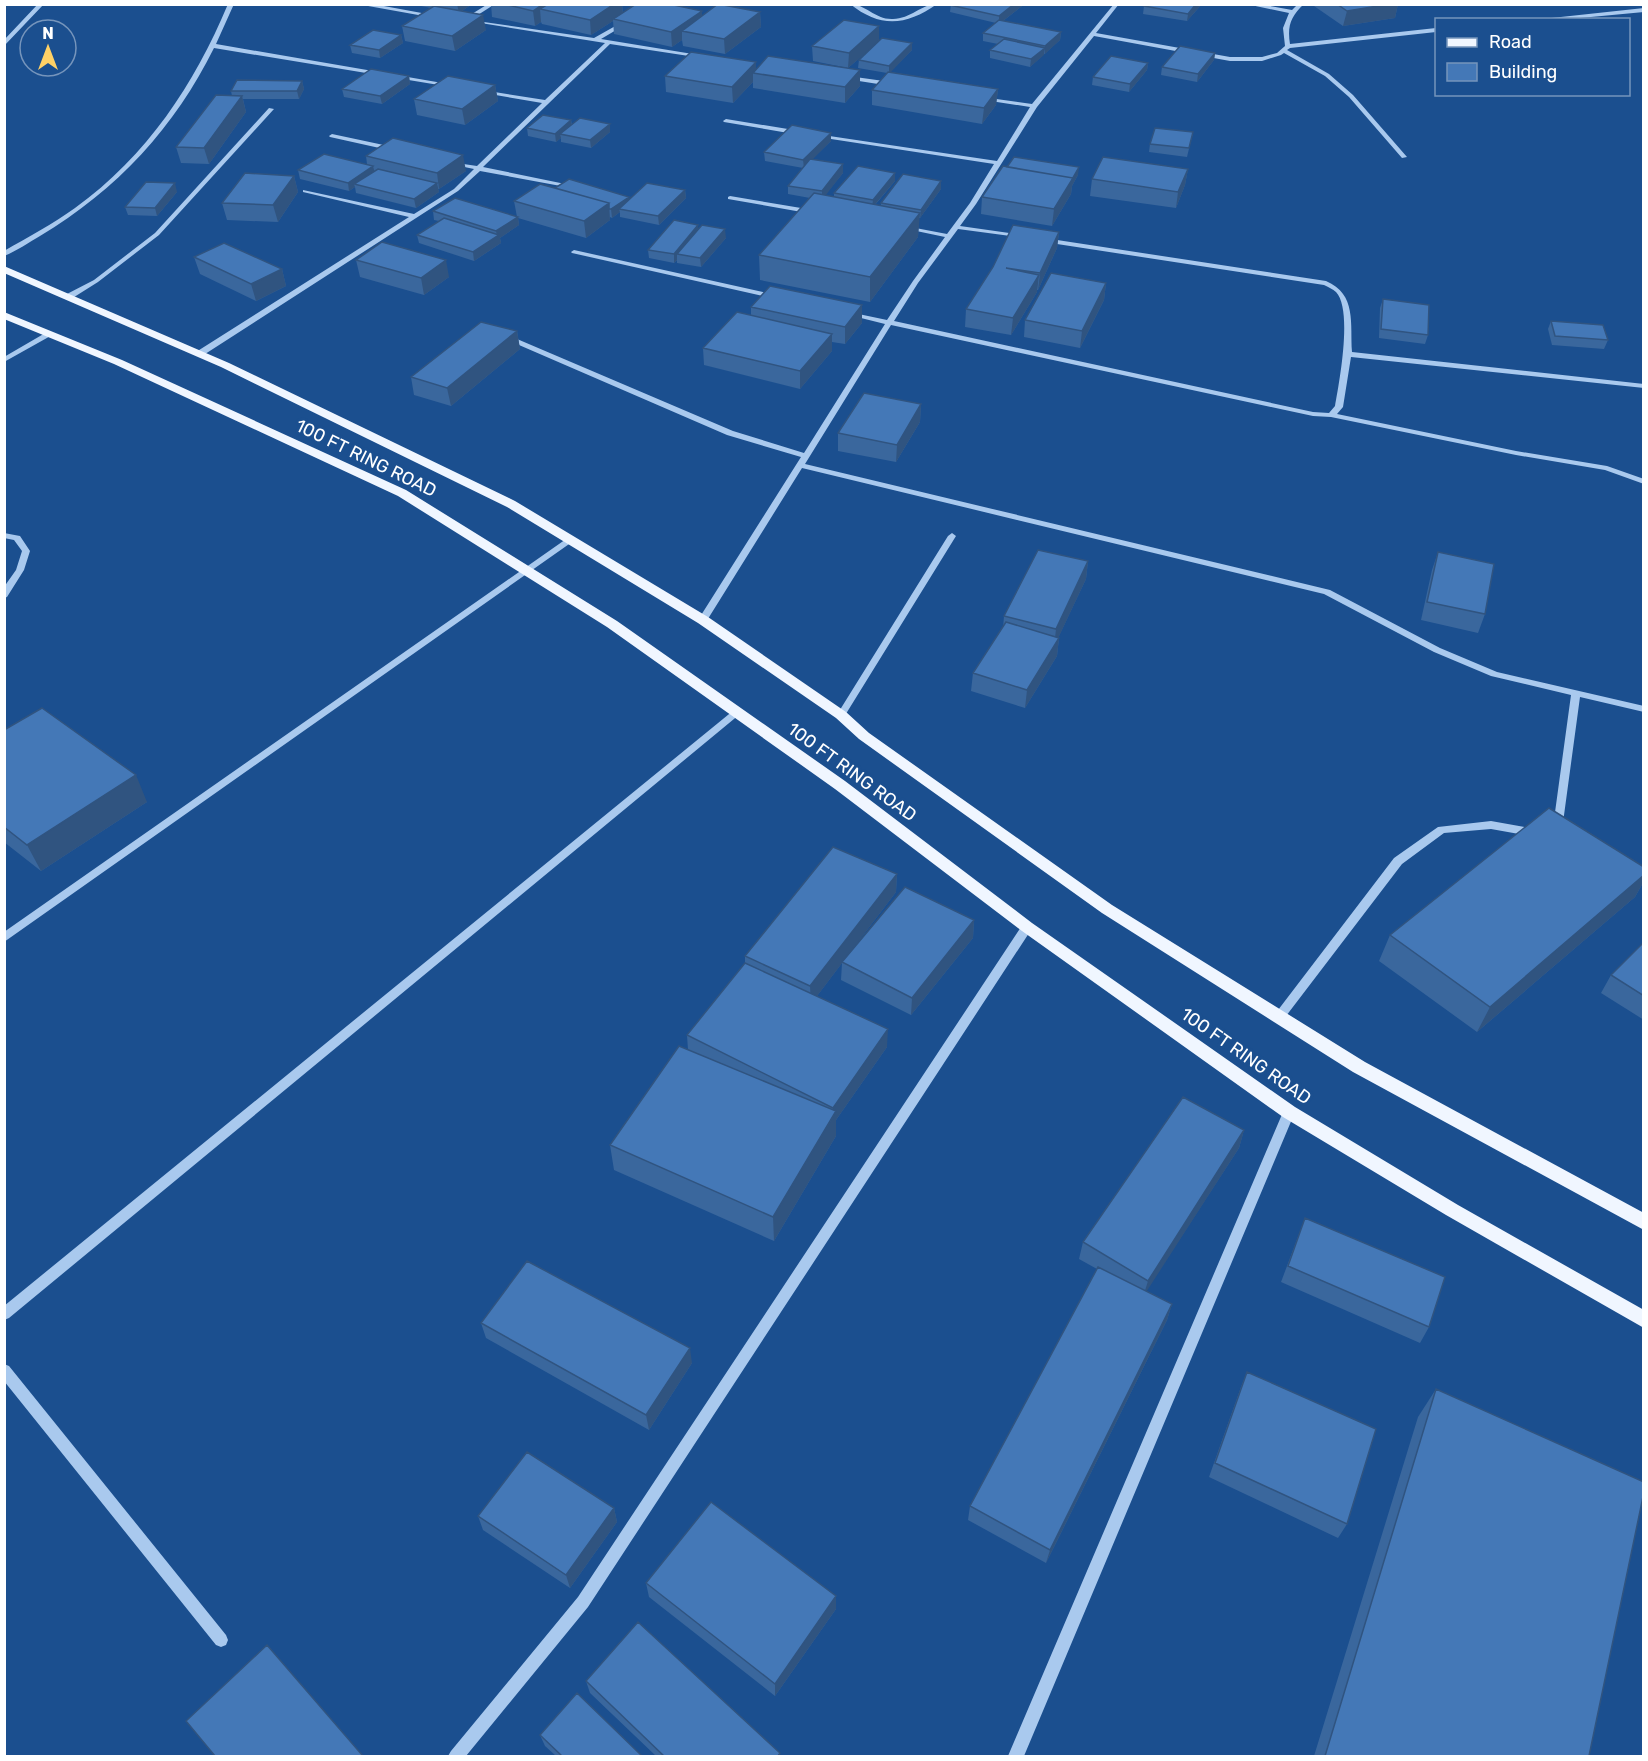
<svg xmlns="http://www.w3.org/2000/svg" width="1648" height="1761" viewBox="0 0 1648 1761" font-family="Rubik,sans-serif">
	<rect width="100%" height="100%" fill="#1b4f8f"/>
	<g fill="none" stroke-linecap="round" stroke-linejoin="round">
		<!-- minor -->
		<path fill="#a9c9ee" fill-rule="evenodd" d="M38,4H44L4,46V40Z
			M228,4H234L216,44L454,85L451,87L214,48C175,127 117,190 40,236C29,242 17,251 4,256V251C28,237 53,224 75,208C147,156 194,85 228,4Z
			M357,4H373L438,16L435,18Z
			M488,4H495L470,20L594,38L626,20L628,21V23L601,39L705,56L702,58L610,44L483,167L575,186L577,187V189L480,171L458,191L202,356H196V352L409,217L303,192V190L414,214L454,189L474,169L450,164V162L477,166L542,103L484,93L482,92V90L545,100L605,43L462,20Z
			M850,4C865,4 876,20 893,19C910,19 922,4 937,4C906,26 880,28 850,4Z
			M1114,4H1119L1096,33L1230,57H1262L1277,53L1285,46L1283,28L1289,13L1246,4H1260L1292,10L1298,4H1304C1291,16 1287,26 1290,44L1436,28V32L1290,48L1287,50L1329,74L1353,95L1407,157L1402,158L1349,97L1325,76L1284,53L1281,55L1262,61H1230L1094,36L1037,107L976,204L960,226L1023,235L1026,237L1025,238L958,229L918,283L894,321L1313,412L1329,413L1335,406C1339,383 1353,310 1336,292C1333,289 1328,287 1324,285L1044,242L1041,240L1044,238L1326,281C1357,294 1350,324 1352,352L1644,384V388L1351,357L1343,407L1337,414L1516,451L1607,466L1644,479V484L1605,470L1516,455L1331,417L1313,416L891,325L805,464L1330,590L1440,648L1497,672L1644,706V712L1580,697L1562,830L1558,831L1553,827L1571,695L1491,676L1434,652L1324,594L802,468L706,622H700L698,620L801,457L727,435L503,338L510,336L733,431L804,453L885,324L845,314L849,312L887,320L913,281L945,237L902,228L905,226L947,234L970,203L994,164L818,137L816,136V134L997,161L1030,107L984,100L981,98L982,97L1032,104Z
			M1644,8V12L1559,20H1533Z
			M848,76L891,82L894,84L891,86L846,79L845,78Z
			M269,108L274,109L159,235L98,282L71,299H65V295L94,280L155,233Z
			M726,119L800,131L803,133L800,135L724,122L723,121Z
			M332,134L393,147L396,149L393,151L330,137L329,136Z
			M730,196L813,210L816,212L813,214L728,199V197Z
			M574,250L776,295L780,297L776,299L572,253L571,252Z
			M47,332L54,334L4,362V357Z
			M4,533L20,536L30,551L24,570L7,597L4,598V587L16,570L22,551L14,540L4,538Z
			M952,533L956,536L844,717H838L836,715L838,713L948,536Z
			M569,537L572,538V542L4,942V932Z
			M737,709L740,710L742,712L740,714L9,1318L4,1320V1306L734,710Z
			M1491,821L1535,829L1540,833L1535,837L1491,829L1444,833L1402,864L1283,1020L1279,1022L1275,1020L1273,1017L1275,1014L1394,858L1438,827Z
			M1027,923L1031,924L1032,927L1031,930L588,1607L466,1756H448L451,1751L578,1597L1023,924Z
			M1289,1107L1293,1108L1295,1112L1024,1756H1008L1283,1112L1285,1108Z
			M4,1364L9,1366L226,1635L228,1640L226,1645L221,1647L216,1645L4,1381Z"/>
		<!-- major -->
		<path fill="#f0f6ff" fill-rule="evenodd" d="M4,266L229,363L515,501L708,617L846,712L869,733L1112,905L1365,1062L1644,1213V1230L1353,1072L1102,913L859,739L836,718L698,623L507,507L221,367L4,273Z
			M4,312L122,360L406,490L617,621L845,781L1032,923L1295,1107L1458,1205L1644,1310V1328L1446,1215L1283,1117L1022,931L835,789L607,627L398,496L114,364L4,319Z"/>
	</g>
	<!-- wall -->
	<path fill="#3a679d" d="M411,4H472L462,11L486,30L455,51L405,41L402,26L431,8Z
		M491,4H622L623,13L702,11V16L760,12L761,27L725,54L683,46L682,40L672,47L614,34L613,21L591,35L542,24L541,22L535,26L492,17Z
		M1022,4V6L1003,21L1061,32L1060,40L1030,67L990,58V50L998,44L983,41V33L996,23L950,12L951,4Z
		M1146,4H1202L1187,21L1143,14L1144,6Z
		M1314,4H1398L1395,18L1343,26L1314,6Z
		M401,35L403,43L380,58L352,53L350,45Z
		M879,41L912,50L890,72L998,89L996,105L982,124L872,105V90L887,73L858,68L859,60L869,50L848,68L813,61L812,46Z
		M1215,53L1214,60L1197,82L1161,75L1162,67Z
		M1148,63L1147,70L1129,92L1092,85L1093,77Z
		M756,69L860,86L845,103L753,88V82L733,103L666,92L665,76Z
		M409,76L410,84L382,104L344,97L342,89Z
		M302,81L304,89L299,99H243L246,112L209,164L181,163L176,147L232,96L231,91Z
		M495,85L498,101L465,125L417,115L414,99Z
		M571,120L572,125L610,132L591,148L561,142V138L556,142L528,136L527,128Z
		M1193,132L1187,157L1149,152L1150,144Z
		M831,133V141L812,159L843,164V173L825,195L834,197V193L895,173V181L875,205L881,206V203L941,189L920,218H919L918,237L870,302L760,280L759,255L810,198L788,194V186L803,168L765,161L764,152Z
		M366,156L466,171L439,189H438L439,192L416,208L356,193L355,187L349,191L300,179L298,170L367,164Z
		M1188,169L1185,185L1176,208L1090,196L1092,179Z
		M1078,175L1072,186L1071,194L1052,226L981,214L982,197Z
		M294,176L298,192L278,222L227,220L222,203Z
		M555,188L629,199L685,190L686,198L659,225L620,217V212L612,218L610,217V220L586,238L518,218L519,225L500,238L501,243L474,261L419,243L417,235L439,221L434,220L433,211L517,217L514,201Z
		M177,192L157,216L128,215L125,207Z
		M699,229L726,238L701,267L677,263V260L674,263L649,258L648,250Z
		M1059,232L1057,248L1038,290H1037V292L1011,335L965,327L966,309Z
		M194,257L282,269L286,286L256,301L200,274Z
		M356,260L449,277L424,295L360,277Z
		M1106,283L1104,300L1080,348L1024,337L1025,320Z
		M1383,299L1428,335L1425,344L1379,338L1380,308Z
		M751,307L862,323L845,344L832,342V351L800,389L704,365L703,348L751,315Z
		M1551,321L1608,340L1604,349L1552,345L1548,329Z
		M517,331L520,349L451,406L414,395L411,377Z
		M921,404L920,422L896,462L838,451V433Z
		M1438,552L1485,614L1478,633L1421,620L1432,570Z
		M1088,561L1086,579L1058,638H1059L1057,656L1025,708L971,691L973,673L1003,628L1004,616Z
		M4,730L147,802L41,871L4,842Z
		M1644,867V881L1635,897L1477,1032L1379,961L1390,935Z
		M897,874L896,892L848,955L974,920L973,938L911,1015L841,980L842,963L817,996L887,1047L836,1120V1136L774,1241L614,1170L610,1145L688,1050L687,1035L745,963V956Z
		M1644,942V1020L1601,993L1611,975Z
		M1244,1130L1239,1148L1146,1291L1172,1304L1167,1320L1046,1563L968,1520L970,1506L1097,1269L1079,1259L1083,1242Z
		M1305,1218L1429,1327L1420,1343L1281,1282Z
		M481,1323L692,1363L649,1430L486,1338Z
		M1247,1372L1347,1524L1338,1538L1209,1477L1241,1387Z
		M1436,1389L1589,1756H1314L1418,1417Z
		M614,1508L617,1522L570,1588L483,1530L478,1516Z
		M646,1583L836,1596V1609L775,1696L649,1597Z
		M586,1681L780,1753V1756H656L590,1693Z
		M540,1735L642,1756H556L545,1746Z"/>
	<!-- shaded-wall -->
	<path fill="#305480" d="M457,4H472L459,13Z
		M543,4H569L540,9L541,22L535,26L533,11Z
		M614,4H622L623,15L613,19V21L591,35L590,20Z
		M1014,4H1022V6L999,24V16Z
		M1196,4H1202L1187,21L1188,14Z
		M1390,4H1398L1395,18L1343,26L1347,11Z
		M702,11V27L682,31V40L672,47L671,32Z
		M760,12L761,27L725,54L724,39Z
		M483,15L486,30L455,51L452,36Z
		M879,26V42L848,68L849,53Z
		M1061,32L1060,40L1045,54V46Z
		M401,35L403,43L380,58L379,50Z
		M912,43V50L889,74V66Z
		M1045,48L1044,55L1030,67L1031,59Z
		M1215,53L1214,60L1197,82L1198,74Z
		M756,62V73H753V82L733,103L732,87Z
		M1148,63L1147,70L1129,92L1130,84Z
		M860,70V86L845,103V87Z
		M409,76L410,84L382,104L380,96Z
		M302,81L304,89L299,99L297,91Z
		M495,85L498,101L465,125L462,109Z
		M998,89L996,105L982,124L984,108Z
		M242,96L246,112L209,164L204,148Z
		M571,120L572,129L560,134L561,138L556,142L555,134Z
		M610,124V132L591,148L590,140Z
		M831,133V141L804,168L803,160Z
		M463,155L466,171L439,189L437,173Z
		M843,164V173L822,200V191Z
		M373,166L375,174L354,184L355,187L349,191L348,183Z
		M1079,167L1078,175L1072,186L1071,194L1052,226L1054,209Z
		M1188,169L1185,185L1176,208L1178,192Z
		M895,173V181L872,208L873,200Z
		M294,176L298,192L278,222L273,205Z
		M941,181V189L920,218L921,210Z
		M175,183L177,192L157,216L155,208Z
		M437,183L439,192L416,208L414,199Z
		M685,190L686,198L659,225L658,216Z
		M629,197L630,205L619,209L620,212L612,218L611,209Z
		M609,203L610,220L586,238L584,221Z
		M920,213L918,237L870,302V277Z
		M518,217L519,225L500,238L501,243L474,261L473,252L497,236L496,231Z
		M698,225L699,233L677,254V260L674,263V254Z
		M725,229L726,238L701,267L700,258Z
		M1059,232L1057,248L1038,290L1040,273Z
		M446,260L449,277L424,295L421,278Z
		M282,269L286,286L256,301L251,284Z
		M1039,275L1037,292L1011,335L1013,318Z
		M1106,283L1104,300L1080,348L1082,331Z
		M862,305V323L845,344V327Z
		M517,331L520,349L451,406L447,388Z
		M832,334V351L800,389V371Z
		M921,404L920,422L896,462L897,445Z
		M1088,561L1086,579L1054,647L1056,629Z
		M1059,638L1057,656L1025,708L1027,690Z
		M136,775L147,802L41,871L27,845Z
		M897,874L896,892L811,1004L810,986Z
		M1644,875V881L1635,897L1477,1032L1490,1007Z
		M974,920L973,938L911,1015L912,998Z
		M888,1029L887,1047L836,1120V1136L774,1241L773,1217L833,1117V1108Z
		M1244,1130L1239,1148L1143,1297L1148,1281Z
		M1172,1304L1167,1320L1046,1563L1050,1550Z
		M690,1348L692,1363L649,1430L646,1415Z
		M614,1508L617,1522L570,1588L566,1575Z
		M836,1596V1609L775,1696V1684Z"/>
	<!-- building -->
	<path fill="#4478b7" stroke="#305480" stroke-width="1.5" d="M504,4H543L533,11Z
		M548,4H614L590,20L540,9Z
		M636,4H669L702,11L671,32L613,19Z
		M718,4L760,12L724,39L682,31Z
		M1014,4L999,16L950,5L951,4Z
		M1146,4H1196L1188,14L1144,6Z
		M1337,4H1390L1347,11Z
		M434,6L483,15L452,36L402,26Z
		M844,20L879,26L849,53L812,46Z
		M999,20L1061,32L1045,46L983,33Z
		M373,30L401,35L379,50L350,45Z
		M882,38L912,43L889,66L859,60Z
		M1004,39L1045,48L1031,59L990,50Z
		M1180,46L1215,53L1198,74L1162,67Z
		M691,52L756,62L732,87L665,76Z
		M768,56L860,70L845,87L753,73Z
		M1111,56L1148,63L1130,84L1093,77Z
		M371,69L409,76L380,96L342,89Z
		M888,72L998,89L984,108L872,90Z
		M448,76L495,85L462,109L414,99Z
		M237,80L302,81L297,91H231Z
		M216,95L242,96L204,148L176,147Z
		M543,115L571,120L555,134L527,128Z
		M580,118L610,124L590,140L560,134Z
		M792,125L831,133L803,160L764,152Z
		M1155,128L1193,132L1189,148L1150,144Z
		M393,138L463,155L437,173L366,156Z
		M324,154L373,166L348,183L298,170Z
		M1014,157L1079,167L1071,181L1073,178L1007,167Z
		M1103,157L1188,169L1178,192L1092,179Z
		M810,159L843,164L822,191L788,186Z
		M858,166L895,173L873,200L834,193Z
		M1003,166L1073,178L1054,209L982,197Z
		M378,169L437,183L414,199L354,184Z
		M245,173L294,176L273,205L222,203Z
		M903,174L941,181L921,210L881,203Z
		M569,179L629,197L611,209H609V203L555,188Z
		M146,182L175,183L155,208L125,207Z
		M647,183L685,190L658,216L619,209Z
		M540,184L609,203L584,221L514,201Z
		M814,193L920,213L870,277L759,255Z
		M455,198L518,217L496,231L433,211Z
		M444,218L499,235L473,252L417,235Z
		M674,220L698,225L674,254L648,250Z
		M702,225L725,229L700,258L677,254Z
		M1013,225L1059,232L1040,273L1006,268L1039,275L1013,318L966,309L993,267Z
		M382,242L446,260L421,278L356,260Z
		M224,243L282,269L251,284L194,257Z
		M1051,273L1106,283L1082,331L1025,320Z
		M770,286L862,305L845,327L751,307Z
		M1383,299L1429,305L1428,335L1381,329Z
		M737,312L832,334L800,371L703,348Z
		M1551,321L1603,325L1608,340L1555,336Z
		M481,322L517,331L447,388L411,377Z
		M864,393L921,404L897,445L838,433Z
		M1038,550L1088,561L1056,629L1004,616Z
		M1438,552L1494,564L1485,614L1427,602Z
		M1006,622L1059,638L1027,690L973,673Z
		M42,708L136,775L27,845L4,827V730Z
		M1549,808L1644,867V875L1490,1007L1390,935Z
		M833,847L897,874L810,986L745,956Z
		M905,887L974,920L912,998L842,962Z
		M1644,942V996L1611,975Z
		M745,963L888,1029L833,1108L687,1035Z
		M679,1046L836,1111L773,1217L610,1145Z
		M1183,1097L1244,1130L1148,1281L1083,1242Z
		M1305,1218L1445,1277L1429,1327L1288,1266Z
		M527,1261L690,1348L646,1415L481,1323Z
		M1098,1267L1172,1304L1050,1550L970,1506Z
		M1247,1372L1376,1429L1347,1524L1215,1463Z
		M1436,1389L1644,1482V1492L1589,1756H1325Z
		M527,1452L614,1508L566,1575L478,1516Z
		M711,1502L836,1596L775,1684L646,1583Z
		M638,1622L780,1753L778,1756H664L586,1681Z
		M267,1645L363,1756H215L186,1721Z
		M577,1693L642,1756H562L540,1735Z"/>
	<g text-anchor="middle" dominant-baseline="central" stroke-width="6" stroke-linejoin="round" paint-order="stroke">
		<!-- street labels -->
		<g font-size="18" fill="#fff" stroke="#1b4f8f">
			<text transform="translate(366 458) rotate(26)">100 FT RING ROAD</text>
			<text transform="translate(852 772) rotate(36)">100 FT RING ROAD</text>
			<text transform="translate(1246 1056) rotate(35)">100 FT RING ROAD</text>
		</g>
	</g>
	<!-- border -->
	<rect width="1648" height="1761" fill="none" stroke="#ffffff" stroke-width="12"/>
	<!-- legend -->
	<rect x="1435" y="18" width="195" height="78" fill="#1b4f8f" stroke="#7695bc" stroke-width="1.5"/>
	<rect x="1447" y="38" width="30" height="9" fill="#f0f6ff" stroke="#7695bc" stroke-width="1.5"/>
	<text x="1489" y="48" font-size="18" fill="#ffffff">Road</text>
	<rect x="1447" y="63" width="30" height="18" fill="#4478b7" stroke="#7695bc" stroke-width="1.5"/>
	<text x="1489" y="78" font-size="18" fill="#ffffff">Building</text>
	<!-- north arrow -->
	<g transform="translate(48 48)"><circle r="28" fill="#1b4f8f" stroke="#7695bc" stroke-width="1.5"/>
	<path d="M0-4.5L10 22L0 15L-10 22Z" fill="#ffd166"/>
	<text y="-9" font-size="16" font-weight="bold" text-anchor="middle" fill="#ffffff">N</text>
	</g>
</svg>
